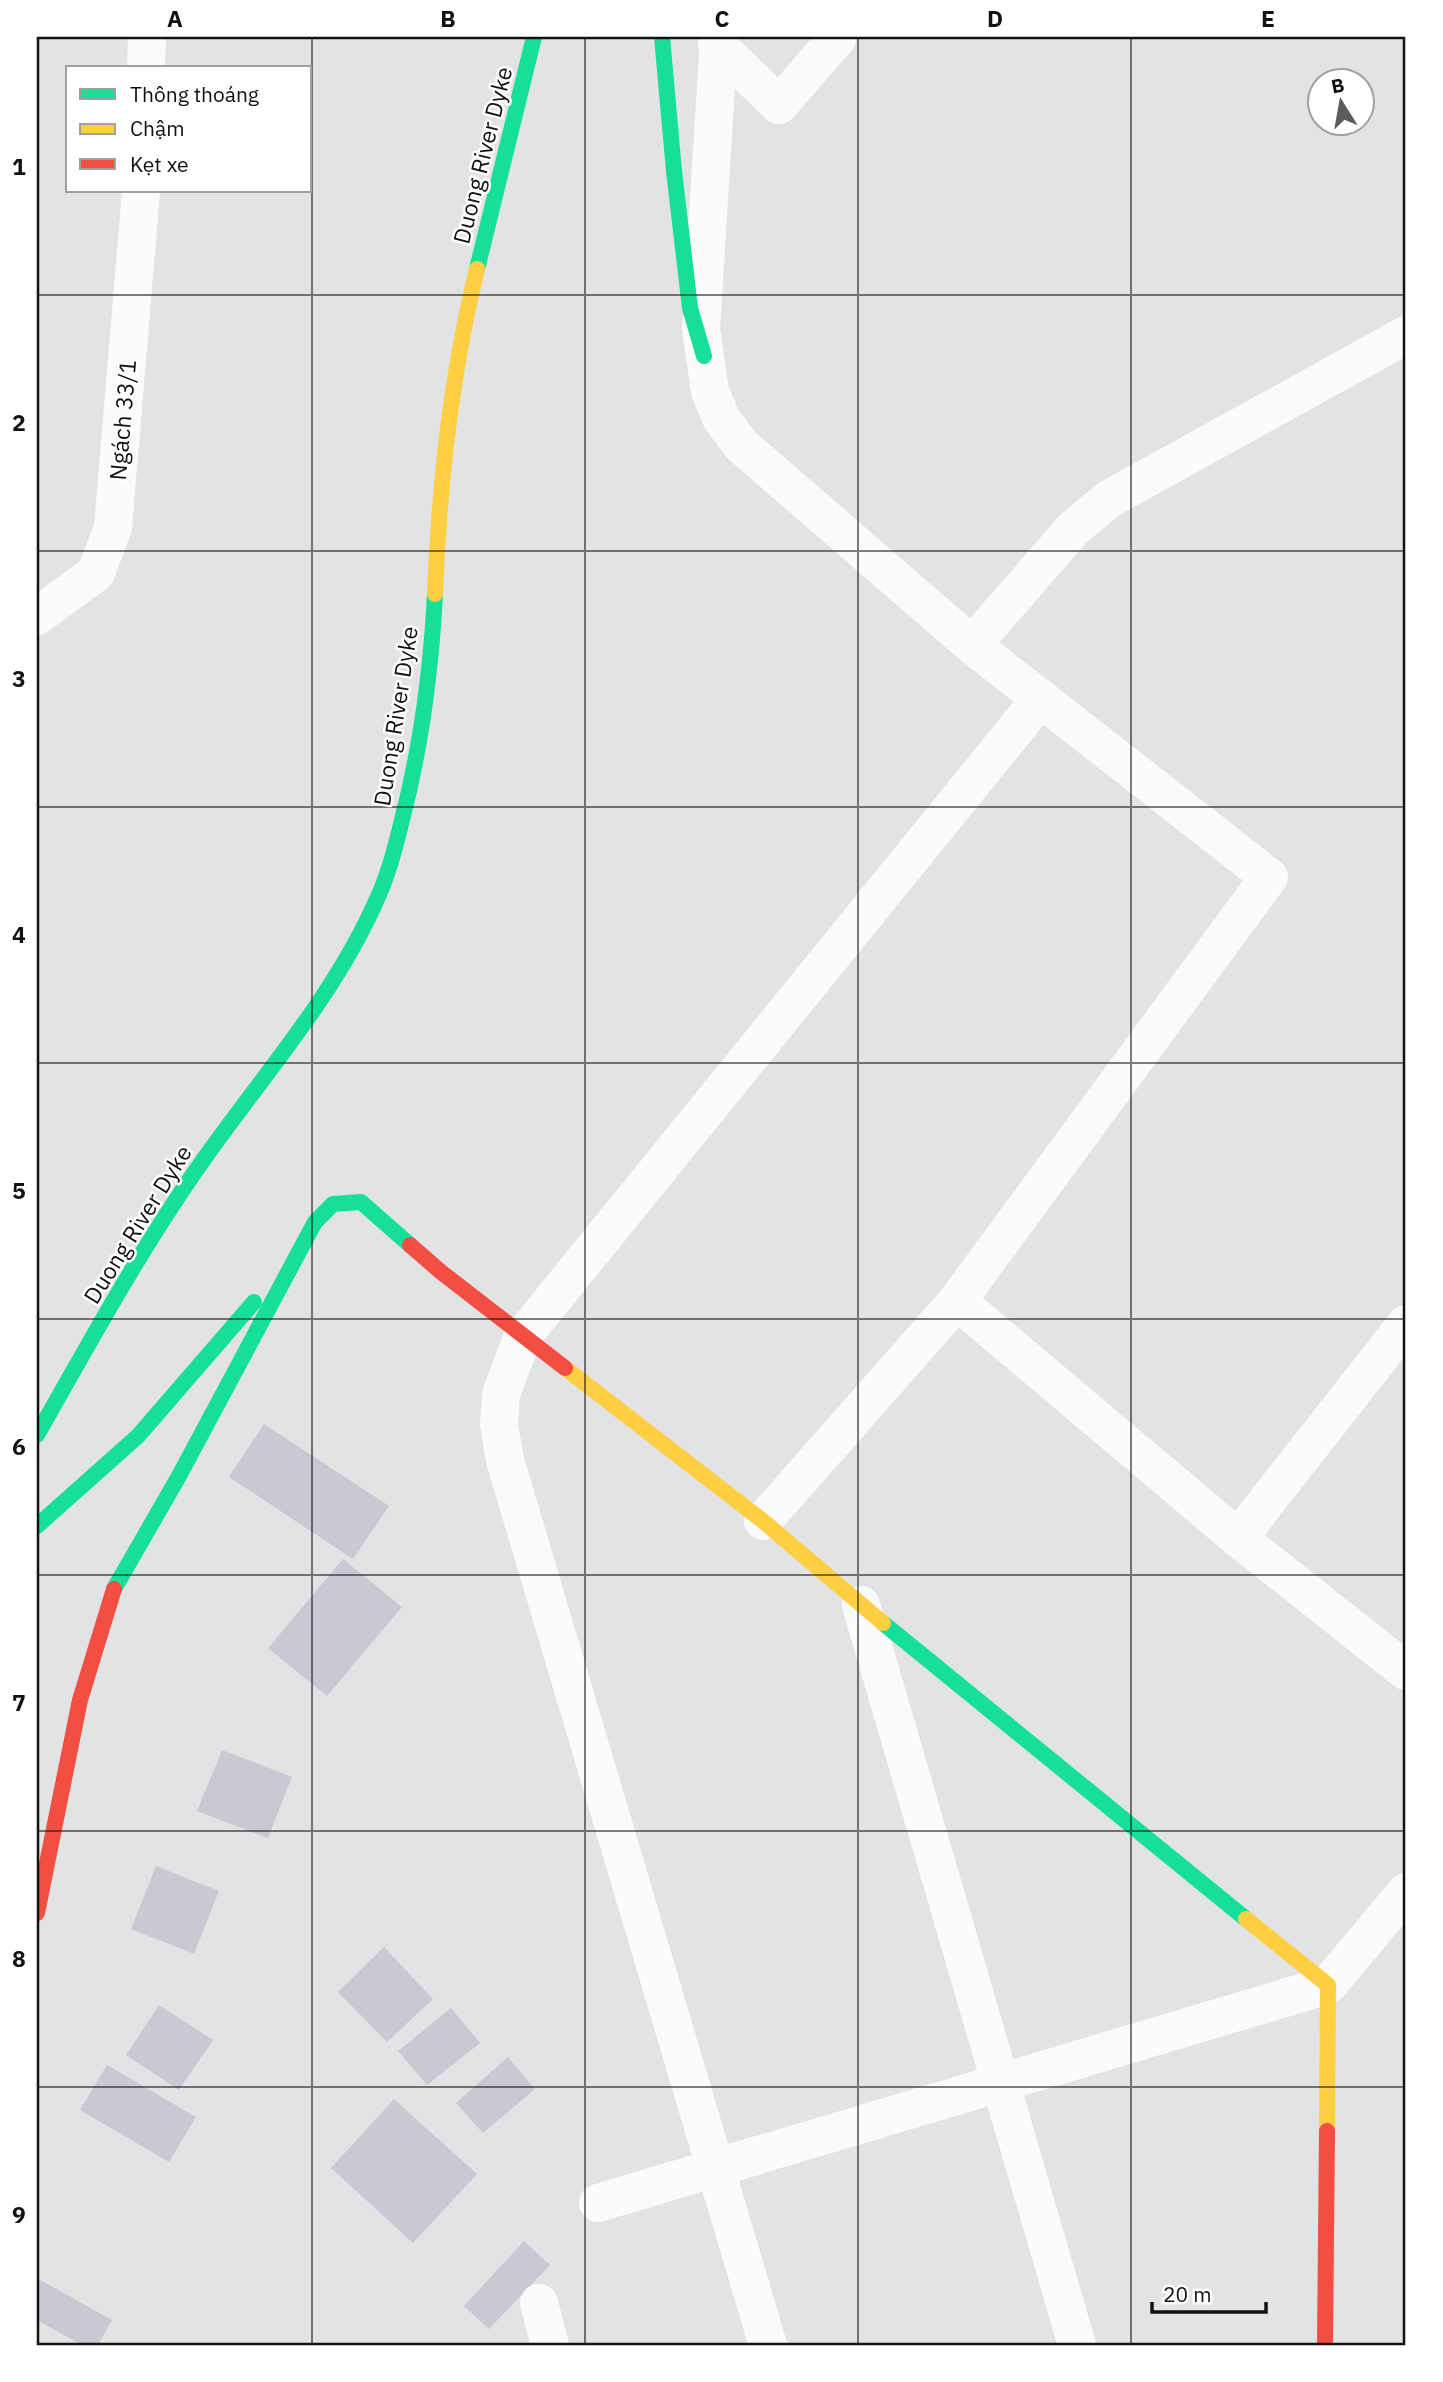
<svg xmlns="http://www.w3.org/2000/svg" width="1443" height="2382" viewBox="0 0 1443 2382" font-family="'IBM Plex Sans',sans-serif">
	<rect width="100%" height="100%" fill="#e1e3e5"/>
	<!-- building -->
	<path fill="#cac9d3" d="M264,1424L389,1506L353,1559L229,1477Z
		M343,1559L402,1607L327,1696L268,1648Z
		M222,1750L292,1777L268,1838L197,1811Z
		M156,1866L219,1891L194,1954L131,1929Z
		M384,1947L433,1999L387,2042L338,1992Z
		M159,2005L213,2040L179,2090L126,2055Z
		M451,2008L480,2043L427,2085L398,2051Z
		M508,2057L535,2089L483,2133L456,2103Z
		M107,2065L196,2117L169,2162L80,2110Z
		M394,2099L477,2174L413,2243L331,2168Z
		M524,2241L550,2265L489,2329L464,2306Z
		M37,2278L112,2320L98,2345H82L37,2320Z"/>
	<g fill="none" stroke-linecap="round" stroke-linejoin="round">
		<!-- street -->
		<path stroke="#fafbfb" stroke-width="38" d="M719,37L701,329L710,391L721,418L741,445L972,645L1269,877L957,1301L763,1521
			M717,45L779,105L838,37
			M146,68L147,37
			M37,616L96,573L113,527L141,191
			M972,645L1073,529L1109,499L1406,335
			M957,1301L1238,1538L1406,1671
			M1238,1538L1406,1324
			M861,1605L1077,2345
			M598,2203L1328,1985L1406,1892
			M539,2303L550,2345
			M768,2345L505,1460L499,1425L501,1394L523,1336L1041,698"/>
		<!-- fast -->
		<path stroke="#16e098" stroke-width="16" d="M662,37L674,171L690,308L704,356
			M477,269L534,37
			M37,1435C90,1342 142,1246 204,1159C264,1074 335,995 377,899C388,876 395,849 401,824C421,748 431,672 435,594
			M37,1526L138,1436L254,1302
			M114,1589L179,1476L315,1222L333,1204L361,1202L410,1245
			M883,1623L1246,1919"/>
		<!-- slow -->
		<path stroke="#ffcf43" stroke-width="16" d="M435,594C439,485 451,375 477,269
			M565,1368L763,1521L883,1623
			M1246,1919L1328,1985L1327,2131"/>
		<!-- jam -->
		<path stroke="#f24e42" stroke-width="16" d="M410,1245L441,1272L565,1368
			M37,1913L80,1700L114,1589
			M1325,2345L1327,2131"/>
	</g>
	<!-- grid -->
	<path fill="none" stroke="#111213" stroke-width="2" stroke-opacity="0.55" d="M312,37V2345M585,37V2345M858,37V2345M1131,37V2345M37,295H1406M37,551H1406M37,807H1406M37,1063H1406M37,1319H1406M37,1575H1406M37,1831H1406M37,2087H1406"/>
	<g text-anchor="middle" dominant-baseline="central" stroke-width="5" stroke-linejoin="round" paint-order="stroke">
		<!-- street labels -->
		<g font-size="23" fill="#111213" stroke="#fff">
			<text transform="translate(482 155) rotate(-76)">Duong River Dyke</text>
			<text transform="translate(122 420) rotate(-85)">Ngách 33/1</text>
			<text transform="translate(395 716) rotate(-81)">Duong River Dyke</text>
			<text transform="translate(137 1224) rotate(-58)">Duong River Dyke</text>
		</g>
	</g>
	<!-- border -->
	<rect width="1443" height="2382" fill="none" stroke="#ffffff" stroke-width="77"/>
	<!-- legend -->
	<rect x="66" y="66" width="245" height="126" fill="#ffffff" stroke="#a0a0a1" stroke-width="2"/>
	<rect x="80" y="89" width="35" height="10" fill="#16e098" stroke="#a0a0a1" stroke-width="2"/>
	<text x="130" y="102" font-size="21" fill="#111213">Thông thoáng</text>
	<rect x="80" y="124" width="35" height="10" fill="#ffcf43" stroke="#a0a0a1" stroke-width="2"/>
	<text x="130" y="136" font-size="21" fill="#111213">Chậm</text>
	<rect x="80" y="159" width="35" height="10" fill="#f24e42" stroke="#a0a0a1" stroke-width="2"/>
	<text x="130" y="172" font-size="21" fill="#111213">Kẹt xe</text>
	<!-- north arrow -->
	<g transform="translate(1341 102) rotate(349)"><circle r="33" fill="#ffffff" stroke="#a0a0a1" stroke-width="2"/>
	<path d="M0-5L12 26L0 18L-12 26Z" fill="#5a5b5c"/>
	<text y="-10" font-size="19" font-weight="bold" text-anchor="middle" fill="#111213">B</text>
	</g>
	<!-- scale -->
	<path d="M1152 2302v10h114v-10" fill="none" stroke="#111213" stroke-width="3.5"/>
	<text x="1163" y="2302" font-size="21" fill="#111213" stroke="#ffffff" stroke-width="5" paint-order="stroke">20 m</text>
	<rect x="38" y="38" width="1366" height="2306" fill="none" stroke="#111213" stroke-width="2.5"/>
	<g font-size="23" text-anchor="middle" font-weight="bold" fill="#111213">
		<text x="175" y="27">A</text>
		<text x="448" y="27">B</text>
		<text x="722" y="27">C</text>
		<text x="995" y="27">D</text>
		<text x="1268" y="27">E</text>
		<text x="19" y="175">1</text>
		<text x="19" y="431">2</text>
		<text x="19" y="687">3</text>
		<text x="19" y="943">4</text>
		<text x="19" y="1199">5</text>
		<text x="19" y="1455">6</text>
		<text x="19" y="1711">7</text>
		<text x="19" y="1967">8</text>
		<text x="19" y="2223">9</text>
	</g>
</svg>
